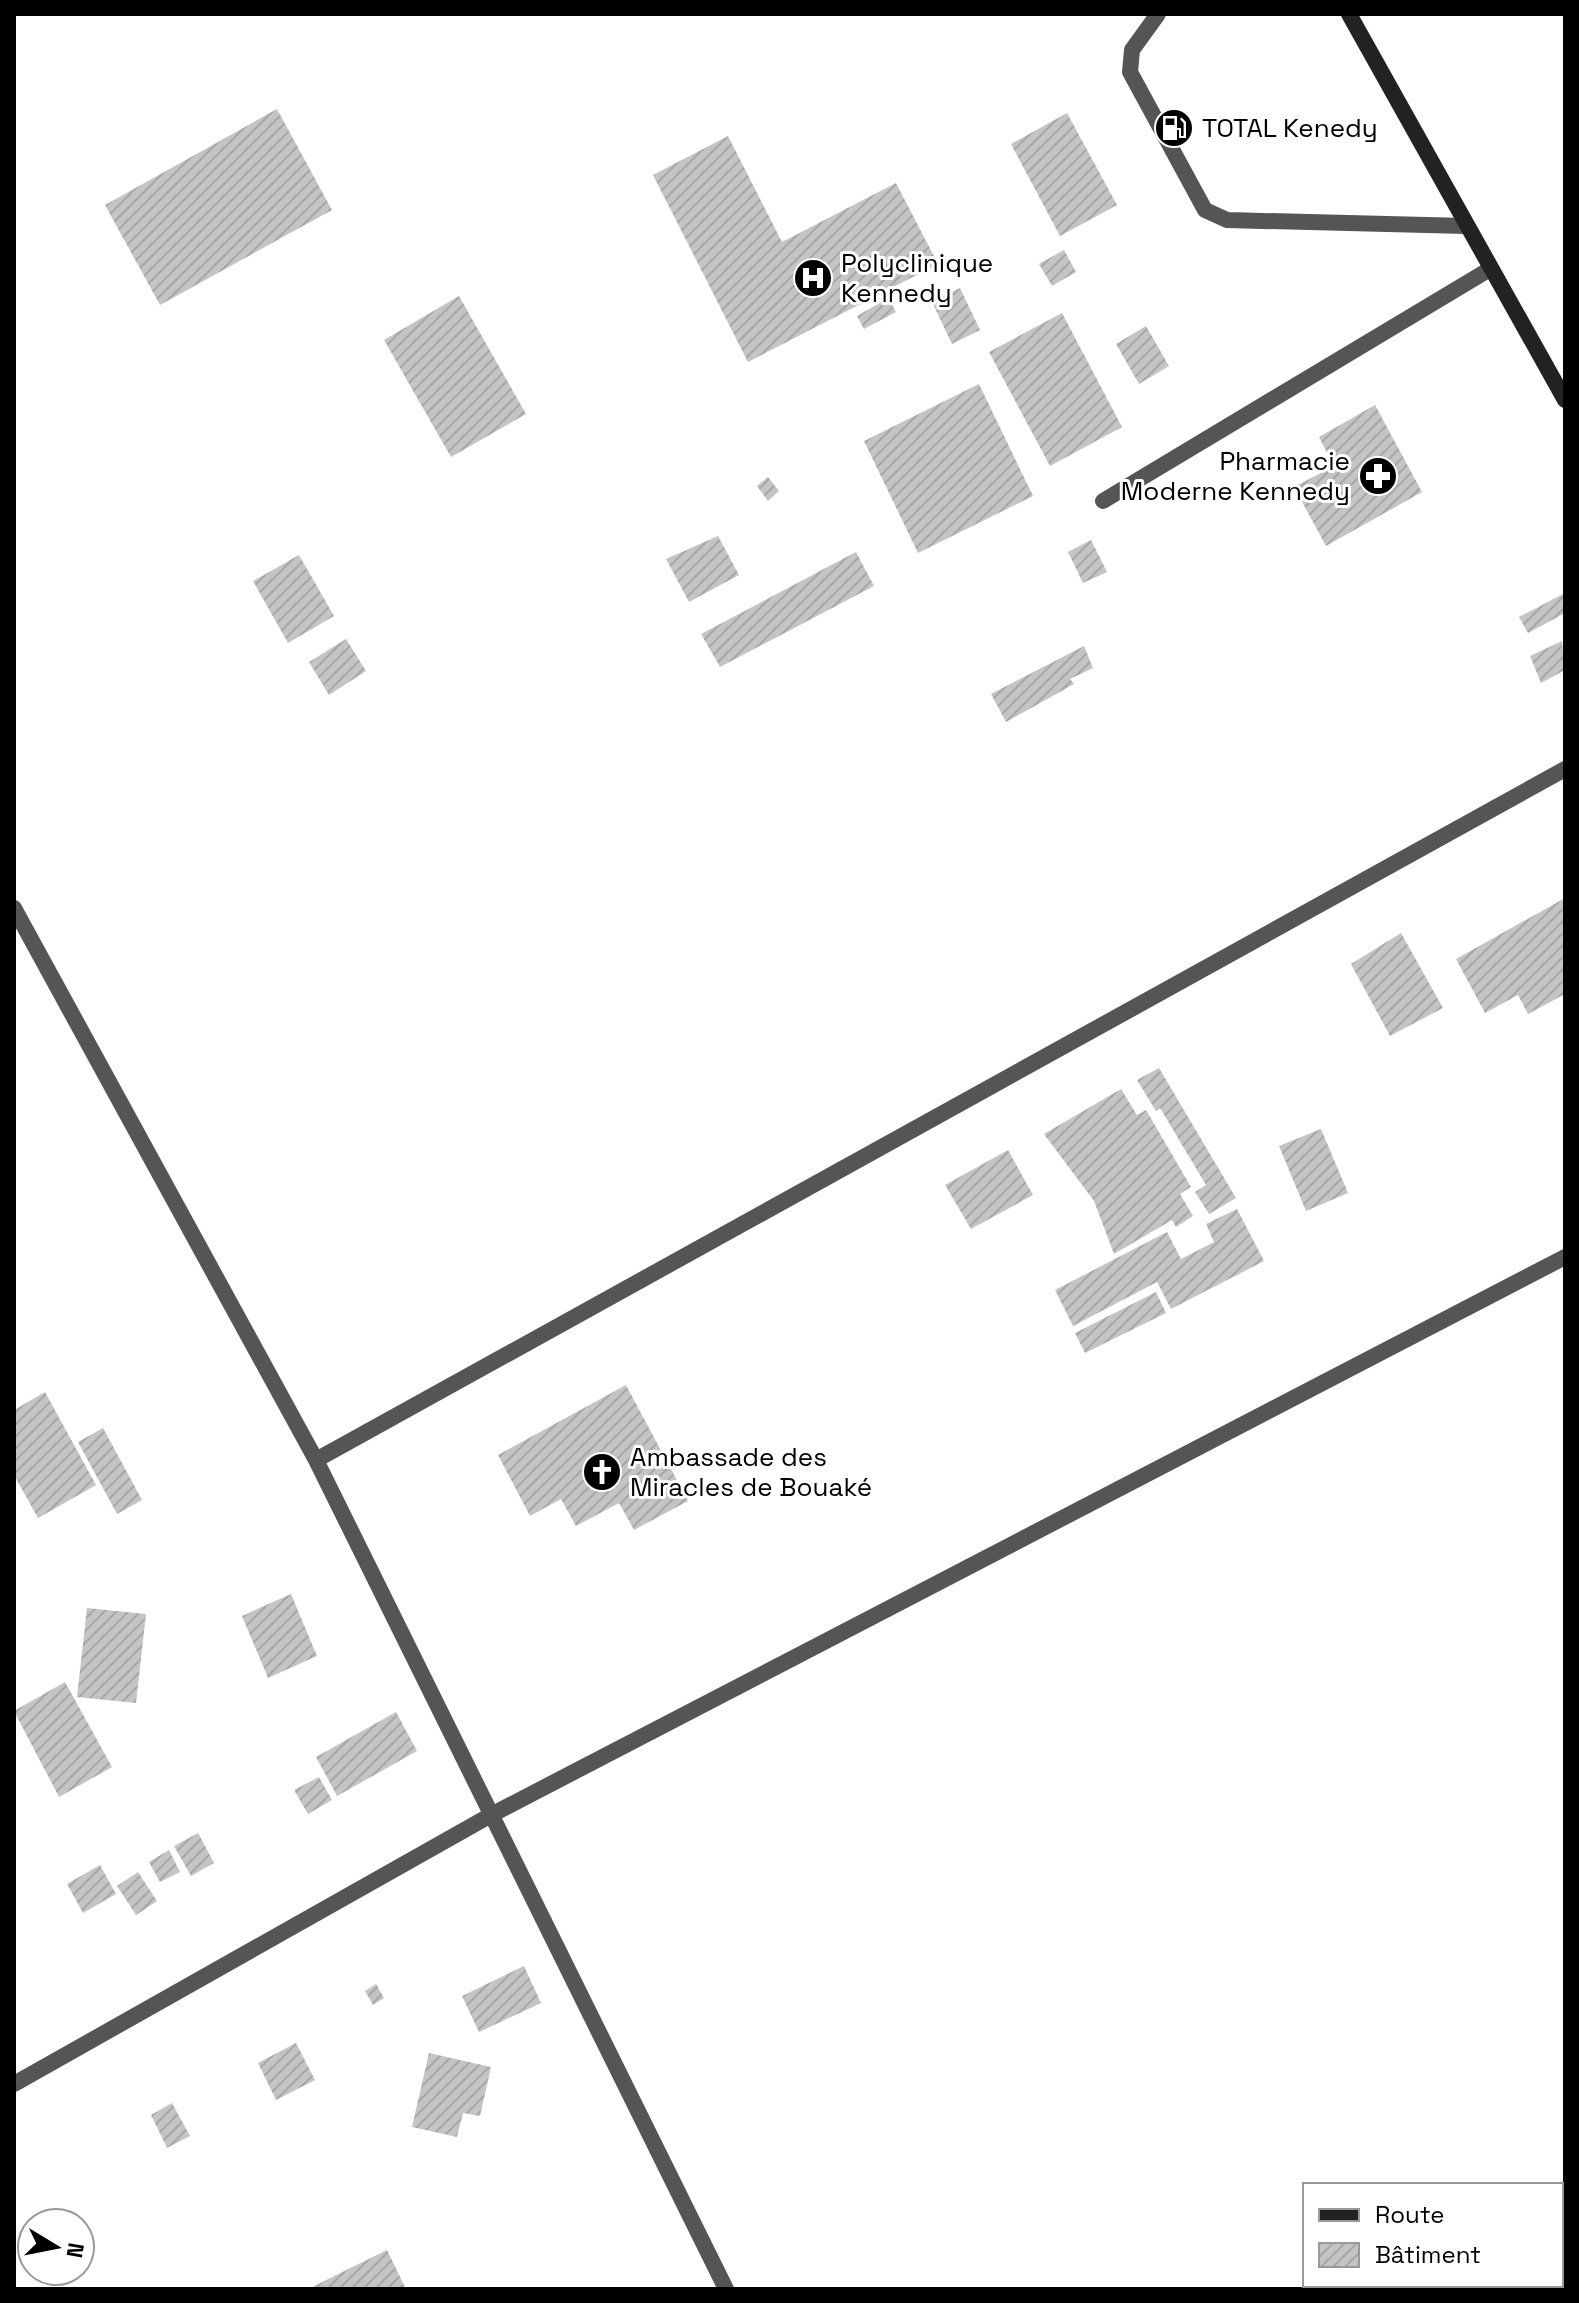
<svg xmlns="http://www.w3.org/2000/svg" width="1579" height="2303" viewBox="0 0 1579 2303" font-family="'Space Grotesk',sans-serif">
	<defs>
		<pattern id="building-hatch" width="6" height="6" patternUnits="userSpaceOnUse" patternTransform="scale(2)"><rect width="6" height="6" fill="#c4c4c4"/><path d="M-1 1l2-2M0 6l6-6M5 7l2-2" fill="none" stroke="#a7a7a7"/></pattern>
	</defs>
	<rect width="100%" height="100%" fill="#fff"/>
	<!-- building -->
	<path fill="url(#building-hatch)" d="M277,109L332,210L160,305L105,205Z
		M1067,113L1117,205L1060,236L1011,144Z
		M728,136L782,242L896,183L938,264L748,362L653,175Z
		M1064,250L1076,272L1052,286L1039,264Z
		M960,288L980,330L952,344L932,302Z
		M459,296L526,414L451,457L384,340Z
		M888,298L896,312L864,329L857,316Z
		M1062,313L1122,427L1050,466L989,352Z
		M1146,326L1169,366L1139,384L1116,344Z
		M979,384L1033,496L918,553L864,441Z
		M1375,405L1422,492L1326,546L1294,487L1334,466L1319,437Z
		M768,477L779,491L768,501L757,486Z
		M718,536L739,575L689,602L666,559Z
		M1091,540L1107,572L1083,583L1068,552Z
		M856,552L874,586L720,667L701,634Z
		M299,555L334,616L288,643L253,581Z
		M1565,593V613L1528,633L1519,617Z
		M346,639L366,671L329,695L309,662Z
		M1562,641L1565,670L1541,683L1530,656Z
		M1084,646L1093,668L1070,679L1074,684L1006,722L991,694Z
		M1565,898V994L1528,1014L1518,995L1485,1013L1456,959Z
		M1401,933L1443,1008L1390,1036L1351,964Z
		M1159,1068L1236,1198L1209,1214L1195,1192L1206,1185L1160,1108L1156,1111L1137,1080Z
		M1121,1089L1137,1115L1146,1110L1191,1187L1180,1194L1193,1216L1176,1227L1172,1220L1114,1254L1094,1201L1044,1134Z
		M1321,1129L1348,1193L1306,1211L1279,1146Z
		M1008,1150L1033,1195L971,1229L945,1185Z
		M1237,1209L1264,1261L1171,1309L1157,1282L1073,1326L1055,1290L1167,1232L1181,1259L1214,1242L1206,1224Z
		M1156,1292L1166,1313L1085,1353L1075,1333Z
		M626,1385L688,1501L634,1530L619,1503L576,1526L561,1499L530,1516L498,1455Z
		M45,1392L96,1485L38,1518L14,1475V1410Z
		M103,1428L142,1500L117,1514L78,1442Z
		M291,1594L317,1656L268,1678L242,1616Z
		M87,1608L146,1614L136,1703L77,1697Z
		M65,1682L112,1767L59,1797L14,1711Z
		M396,1712L417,1751L337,1796L316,1757Z
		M319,1777L332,1800L308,1814L294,1790Z
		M198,1833L214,1863L191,1876L174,1846Z
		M169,1850L180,1872L160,1882L149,1862Z
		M100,1865L116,1894L83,1913L67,1884Z
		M138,1872L157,1901L136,1915L117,1886Z
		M524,1966L541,2003L479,2032L462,1996Z
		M376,1984L384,1998L373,2005L365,1991Z
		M296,2043L315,2080L276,2100L258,2063Z
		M429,2053L491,2067L480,2116L463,2113L457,2137L412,2127Z
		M172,2103L190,2136L167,2148L151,2115Z
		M387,2250L406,2289H315L314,2286Z"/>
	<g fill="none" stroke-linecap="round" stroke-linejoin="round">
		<!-- service -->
		<path stroke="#555" stroke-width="16" d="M1158,14L1132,50L1130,72L1205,210L1227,220L1466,226
			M1103,501L1490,269"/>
		<!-- minor -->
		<path stroke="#555" stroke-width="16" d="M14,908L316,1460L726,2289
			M316,1460L1565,769"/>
		<!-- tertiary -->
		<path stroke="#555" stroke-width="16" d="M14,2084L491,1815L1565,1257"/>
		<!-- secondary -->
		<path stroke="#222" stroke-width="16" d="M1349,14L1565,400"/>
	</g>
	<!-- icons -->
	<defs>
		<g id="fuel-disc" transform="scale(2)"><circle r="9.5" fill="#000" stroke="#fff"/><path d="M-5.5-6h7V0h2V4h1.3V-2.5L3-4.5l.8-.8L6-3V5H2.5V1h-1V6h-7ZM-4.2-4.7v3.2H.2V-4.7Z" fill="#fff"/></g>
		<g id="hospital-disc" transform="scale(2)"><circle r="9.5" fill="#000" stroke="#fff"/><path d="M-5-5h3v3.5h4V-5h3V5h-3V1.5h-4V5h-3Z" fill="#fff"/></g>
		<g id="pharmacy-disc" transform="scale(2)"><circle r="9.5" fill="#000" stroke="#fff"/><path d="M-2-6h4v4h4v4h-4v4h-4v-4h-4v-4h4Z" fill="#fff"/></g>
		<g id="church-disc" transform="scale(2)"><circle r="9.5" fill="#000" stroke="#fff"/><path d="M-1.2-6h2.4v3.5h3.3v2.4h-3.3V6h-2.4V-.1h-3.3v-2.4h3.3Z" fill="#fff"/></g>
	</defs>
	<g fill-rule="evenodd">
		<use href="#fuel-disc" x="1174" y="128"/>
		<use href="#hospital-disc" x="813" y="278"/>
		<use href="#pharmacy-disc" x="1378" y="476"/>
		<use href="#church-disc" x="602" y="1472"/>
	</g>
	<g text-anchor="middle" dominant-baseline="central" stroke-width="6" stroke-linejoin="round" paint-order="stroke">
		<!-- poi labels -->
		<g font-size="26" fill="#000" stroke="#fff" text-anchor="start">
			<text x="1202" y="128">TOTAL Kenedy</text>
			<text x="841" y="263">Polyclinique<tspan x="841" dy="30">Kennedy</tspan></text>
			<text x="1350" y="461" text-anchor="end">Pharmacie<tspan x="1350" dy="30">Moderne Kennedy</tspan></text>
			<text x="630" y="1457">Ambassade des<tspan x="630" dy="30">Miracles de Bouaké</tspan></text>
		</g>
	</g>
	<!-- border -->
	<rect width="1579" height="2303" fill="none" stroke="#000000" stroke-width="32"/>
	<!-- legend -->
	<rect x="1303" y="2183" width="260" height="104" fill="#ffffff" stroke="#999999" stroke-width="2"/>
	<rect x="1319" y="2209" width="40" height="12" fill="#222222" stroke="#999999" stroke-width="2"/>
	<text x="1375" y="2223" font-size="24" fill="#000000">Route</text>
	<rect x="1319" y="2243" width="40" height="24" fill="url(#building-hatch)" stroke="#999999" stroke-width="2"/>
	<text x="1375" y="2263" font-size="24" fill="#000000">Bâtiment</text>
	<!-- north arrow -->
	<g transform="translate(56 2247) rotate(100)"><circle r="38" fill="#ffffff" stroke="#999999" stroke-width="2"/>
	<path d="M0-6L14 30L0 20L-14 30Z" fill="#000000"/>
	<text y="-12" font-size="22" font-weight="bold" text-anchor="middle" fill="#000000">N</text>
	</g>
</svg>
